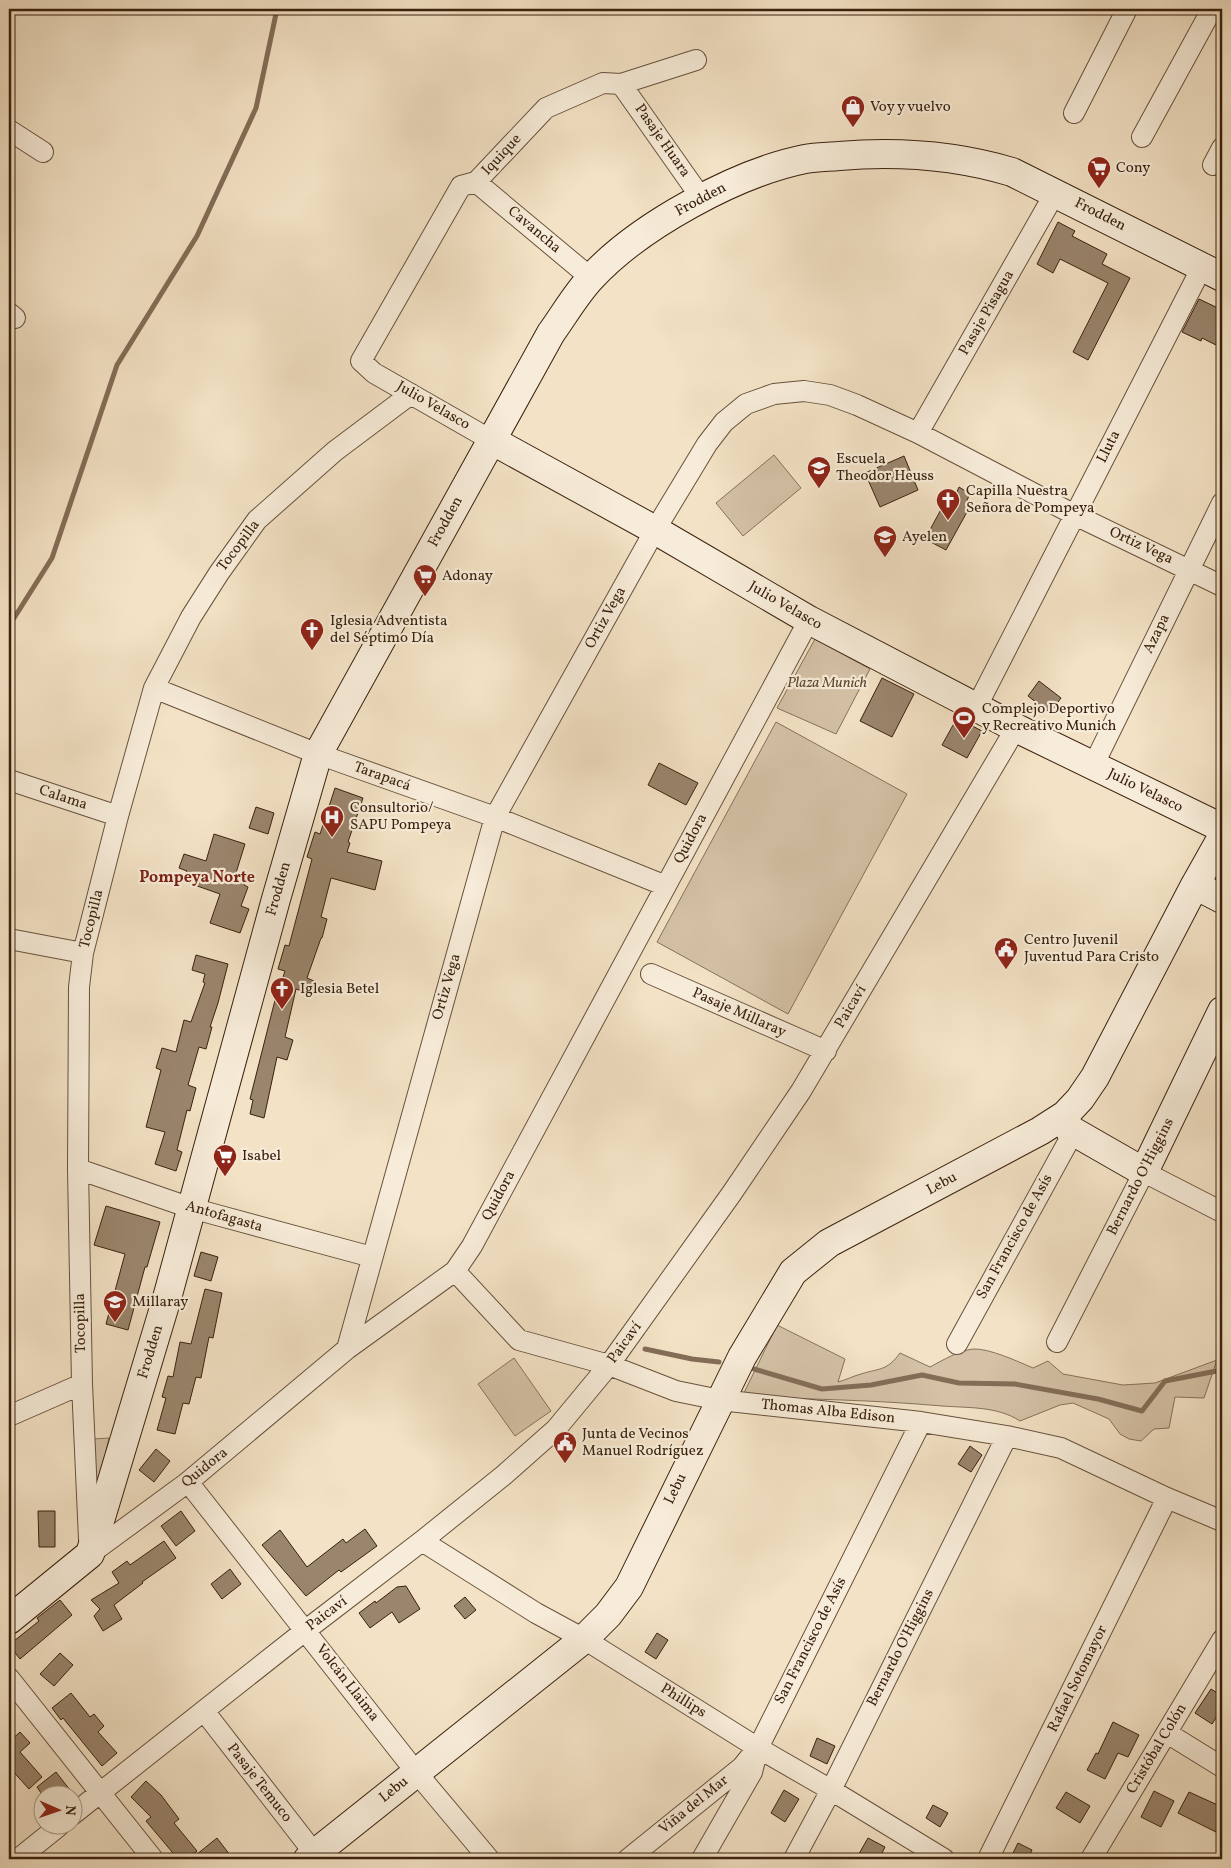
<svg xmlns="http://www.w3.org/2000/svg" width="1231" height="1868" viewBox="0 0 1231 1868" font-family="Vollkorn,serif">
	<rect width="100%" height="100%" fill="#f3e2c5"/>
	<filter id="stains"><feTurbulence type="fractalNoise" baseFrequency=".004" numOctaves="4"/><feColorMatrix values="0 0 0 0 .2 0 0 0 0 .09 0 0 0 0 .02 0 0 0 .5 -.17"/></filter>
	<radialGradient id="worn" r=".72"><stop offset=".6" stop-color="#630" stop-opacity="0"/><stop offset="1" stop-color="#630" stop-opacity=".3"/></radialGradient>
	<!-- green -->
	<path fill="#d4c1a6" stroke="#87715a" d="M774,455L801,488L743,536L716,503Z
		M815,639L870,669L836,734L777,708Z
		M776,722L907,794L788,1014L657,942Z
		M777,1325L845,1359L838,1382C846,1380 853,1376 861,1374C880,1368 887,1371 900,1353L930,1367C943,1360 958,1351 973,1349C989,1348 1019,1362 1033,1368L1048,1361L1063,1374L1123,1385L1155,1383L1217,1360L1204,1398L1175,1397L1169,1428L1154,1429L1141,1441L1129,1439L1120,1434L1109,1419L1073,1403L1060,1405L1020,1421C997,1406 968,1408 942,1406C875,1400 809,1399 742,1397Z
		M514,1358L551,1411L515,1436L478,1384Z
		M109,1438L93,1508V1439Z"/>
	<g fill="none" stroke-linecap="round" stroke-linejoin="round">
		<!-- stream -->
		<path stroke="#836d57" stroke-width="5" d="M9,626L52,558L117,365L197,236L256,108L277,9
			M645,1349L692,1359L719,1362
			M754,1369L822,1389L871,1385L922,1375L959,1383L1015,1384L1098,1399L1142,1411L1165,1381L1222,1370"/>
	</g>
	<!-- building -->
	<path fill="#9a856d" stroke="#3a210e" d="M1058,222L1075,231L1072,236L1107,254L1102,264L1130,278L1088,360L1073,352L1108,283L1060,259L1053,273L1037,264Z
		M1199,299L1222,310V348L1202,338L1201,341L1182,332Z
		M904,456L918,490L880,507L865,473Z
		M959,487L970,494L967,500L972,503L946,550L925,539L951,491L956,494Z
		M882,678L914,694L892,737L860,721Z
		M1039,681L1061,698L1050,713L1028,696Z
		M957,718L982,731L967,758L942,745Z
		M659,763L698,783L686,805L648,785Z
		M335,788L363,798L348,842L350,843L347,852L382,861L375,890L331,878L321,917L327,919L322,938H321L307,978L314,981L309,993L296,989L285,1037L293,1040L287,1060L277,1057L264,1118L250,1114L253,1100L250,1099L274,1004L285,971L278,969L285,945L289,946L312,859L307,857L315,832L320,834Z
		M256,807L274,813L268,834L249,828Z
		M214,834L245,844L235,876L246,879L244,885L248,887L241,906L249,909L240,933L210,923L220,894L183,881L187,871L179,868L184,854L206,861Z
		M196,955L228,964L218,1003L210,1027H212L206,1049L199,1047L188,1085L196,1088L190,1111L187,1110L177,1150L182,1152L176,1171L155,1164L165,1132L146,1127L161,1070L156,1068L162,1048L176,1052L184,1020L191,1022L205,983L203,982L205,974L192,970Z
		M106,1206L160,1222L147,1267H145L128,1330L106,1324L125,1254L94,1245Z
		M201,1252L218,1257L211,1281L194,1276Z
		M205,1289L222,1293L213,1338L209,1337L201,1378L196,1377L189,1404L183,1403L175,1434L157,1430L166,1398L162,1397L168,1376L173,1377L180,1342L191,1344Z
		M970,1446L982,1455L971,1472L958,1464Z
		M156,1449L170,1461L154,1482L139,1470Z
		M38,1511H55V1547H39Z
		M181,1511L195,1531L176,1546L161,1526Z
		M365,1529L377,1546L341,1572L339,1570L306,1596L262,1545L280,1530L307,1567L343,1539L346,1543Z
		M164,1541L176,1558L142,1582L143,1583L114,1605L122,1619L103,1631L94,1616L100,1609L91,1600L119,1583L112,1572L127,1561L130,1565Z
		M230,1569L241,1584L222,1599L211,1584Z
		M406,1586L420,1609L399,1623L392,1612L370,1628L359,1613L375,1601L376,1603L397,1587Z
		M465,1597L476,1610L465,1619L454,1606Z
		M60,1600L72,1615L20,1659L9,1645L39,1621L37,1618Z
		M657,1633L668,1640L656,1659L645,1652Z
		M60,1653L73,1665L54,1686L40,1674Z
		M1211,1689L1222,1696V1708L1212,1724L1195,1713Z
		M71,1693L90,1717L94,1714L104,1726L98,1732L117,1753L102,1766L63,1718L61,1720L52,1708Z
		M1113,1722L1139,1735L1128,1757L1118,1753L1105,1779L1087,1770L1096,1753L1098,1754Z
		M20,1732L30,1743L20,1752L42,1777L29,1789L9,1767V1739L10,1741Z
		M817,1738L835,1746L827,1764L810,1756Z
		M56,1772L70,1790L63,1796H43L37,1787Z
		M146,1781L161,1795L179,1819L174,1823L197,1851L187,1859H178L146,1821L151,1817L131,1797Z
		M784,1790L799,1799L785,1822L771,1813Z
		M1154,1791L1174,1801L1161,1827L1141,1817Z
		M1066,1792L1090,1806L1080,1823L1056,1808Z
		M1189,1792L1222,1807V1835L1178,1813Z
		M933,1805L948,1813L940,1827L926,1818Z
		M217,1838L233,1859H191Z
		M868,1838L885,1847L879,1859H856Z
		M1018,1843L1032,1850L1028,1859H1010Z"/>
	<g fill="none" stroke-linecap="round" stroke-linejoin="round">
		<!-- street casing -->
		<g stroke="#68513c" stroke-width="22">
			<path id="street" d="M621,84L702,199
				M1074,113L1127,9
				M9,130L43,152
				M1142,137L1212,9
				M1213,165L1222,148
				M476,182L591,278
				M9,313L15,318
				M918,433L1055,193
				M491,440L374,373L361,361L461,186L476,182L546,108L603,83L621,84L696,60
				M154,688L318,754L495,817L666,886
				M976,708L1202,267
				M1093,766L1222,503
				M9,780L118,816
				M9,939L83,953
				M651,974L826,1051
				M78,1169L191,1208L372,1257
				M455,1271L519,1340L609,1365L676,1391L720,1400L921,1422L1007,1436L1061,1448L1167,1498L1222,1521
				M1057,1342L1144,1172L1222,1212
				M957,1344L1068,1142L1069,1129
				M347,1349L495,817L655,530L707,444L724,422L746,404L774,394L804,391L830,395L857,405L918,433L1075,515L1222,586
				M9,1416L82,1384
				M188,1482L416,1772L489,1859
				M89,1539L82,1384L78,1169L79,987L83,953L118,816L154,688L191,617L219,573L257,520L335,451L411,394
				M422,1541L536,1613L584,1639L758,1748L831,1790L944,1859
				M90,1554L188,1482L347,1349L455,1271L472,1246L809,620
				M9,1678L153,1859
				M204,1711L315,1854
				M1167,1733L1222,1767
				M72,1815L306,1630L422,1541L504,1475L556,1429L609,1365L732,1193L801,1091L1016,728
				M18,1859L59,1826
				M628,1859L742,1767L755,1751
				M702,1859L752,1772L758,1748L921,1422
				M794,1859L831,1790L1007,1436
				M988,1859L1167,1498
				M1091,1859L1222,1640"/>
		</g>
		<!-- secondary casing -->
		<g stroke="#3a210e" stroke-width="30">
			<path id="secondary" d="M491,440L655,530L809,620L1016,728L1222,828
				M1195,885L1222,899
				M1065,1115L1069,1129L1144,1172L1222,1011
				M9,1620L90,1554L167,1298L276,899L318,754L551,333C564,315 576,294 591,278C639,226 736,173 805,159C816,157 828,157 839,156C898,151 955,155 1012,172L1222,277
				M308,1859L584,1639L608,1615L629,1587L742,1357L793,1272L829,1243L1040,1131L1065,1115L1080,1099L1095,1077L1195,885L1222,837"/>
		</g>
		<!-- street -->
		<use href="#street" stroke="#f7ecd9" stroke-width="20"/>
		<!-- secondary -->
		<use href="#secondary" stroke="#f7ecd9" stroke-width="28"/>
	</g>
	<!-- icons -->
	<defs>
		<g id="shop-pin" transform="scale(1.25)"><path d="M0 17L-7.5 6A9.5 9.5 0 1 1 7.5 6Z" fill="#8f2418" stroke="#f7ecd9"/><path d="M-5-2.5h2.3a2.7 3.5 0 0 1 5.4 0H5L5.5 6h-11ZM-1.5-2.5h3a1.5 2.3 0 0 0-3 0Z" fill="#fff"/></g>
		<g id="supermarket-pin" transform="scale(1.25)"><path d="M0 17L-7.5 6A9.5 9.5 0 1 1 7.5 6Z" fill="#8f2418" stroke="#f7ecd9"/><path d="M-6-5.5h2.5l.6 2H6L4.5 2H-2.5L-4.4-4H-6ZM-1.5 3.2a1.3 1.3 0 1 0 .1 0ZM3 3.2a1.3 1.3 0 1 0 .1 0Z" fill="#fff"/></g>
		<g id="school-pin" transform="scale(1.25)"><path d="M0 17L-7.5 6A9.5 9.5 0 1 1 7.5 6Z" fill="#8f2418" stroke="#f7ecd9"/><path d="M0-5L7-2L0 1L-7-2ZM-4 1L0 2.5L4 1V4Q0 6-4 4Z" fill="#fff"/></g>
		<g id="church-pin" transform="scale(1.25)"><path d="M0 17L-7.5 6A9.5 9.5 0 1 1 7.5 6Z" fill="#8f2418" stroke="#f7ecd9"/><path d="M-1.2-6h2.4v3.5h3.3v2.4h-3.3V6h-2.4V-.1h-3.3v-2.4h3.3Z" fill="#fff"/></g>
		<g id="stadium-pin" transform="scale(1.25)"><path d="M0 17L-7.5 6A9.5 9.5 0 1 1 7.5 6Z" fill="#8f2418" stroke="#f7ecd9"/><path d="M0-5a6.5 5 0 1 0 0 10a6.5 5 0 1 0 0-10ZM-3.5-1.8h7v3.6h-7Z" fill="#fff"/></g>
		<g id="hospital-pin" transform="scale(1.25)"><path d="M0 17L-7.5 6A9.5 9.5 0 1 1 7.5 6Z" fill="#8f2418" stroke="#f7ecd9"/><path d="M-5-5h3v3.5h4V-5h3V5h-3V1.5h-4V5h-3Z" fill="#fff"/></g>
		<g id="civic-pin" transform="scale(1.25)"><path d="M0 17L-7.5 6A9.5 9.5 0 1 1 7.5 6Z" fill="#8f2418" stroke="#f7ecd9"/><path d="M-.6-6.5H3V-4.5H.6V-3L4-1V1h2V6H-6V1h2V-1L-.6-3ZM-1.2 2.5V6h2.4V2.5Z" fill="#fff"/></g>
	</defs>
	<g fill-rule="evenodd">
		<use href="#shop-pin" x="853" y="107"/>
		<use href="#supermarket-pin" x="1099" y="168"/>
		<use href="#school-pin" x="819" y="468"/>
		<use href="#church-pin" x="948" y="500"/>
		<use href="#school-pin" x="885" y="537"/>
		<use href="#supermarket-pin" x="425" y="576"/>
		<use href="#church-pin" x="312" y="630"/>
		<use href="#stadium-pin" x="964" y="718"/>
		<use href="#hospital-pin" x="332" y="817"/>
		<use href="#civic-pin" x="1006" y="949"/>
		<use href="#church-pin" x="282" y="989"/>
		<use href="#supermarket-pin" x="225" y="1156"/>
		<use href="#school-pin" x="115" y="1302"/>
		<use href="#civic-pin" x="565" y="1443"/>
	</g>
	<g text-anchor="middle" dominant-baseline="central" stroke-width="4.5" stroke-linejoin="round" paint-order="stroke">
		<!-- poi labels -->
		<g font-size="15" fill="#3a210e" stroke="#f7ecd9" text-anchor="start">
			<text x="870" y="107">Voy y vuelvo</text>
			<text x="1116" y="168">Cony</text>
			<text x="836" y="459">Escuela<tspan x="836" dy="17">Theodor Heuss</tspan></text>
			<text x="966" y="491">Capilla Nuestra<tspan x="966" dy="17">Señora de Pompeya</tspan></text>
			<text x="902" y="537">Ayelen</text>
			<text x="442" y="576">Adonay</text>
			<text x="330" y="621">Iglesia Adventista<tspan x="330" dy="17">del Séptimo Día</tspan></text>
			<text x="982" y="709">Complejo Deportivo<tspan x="982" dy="17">y Recreativo Munich</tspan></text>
			<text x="350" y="808">Consultorio/<tspan x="350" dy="17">SAPU Pompeya</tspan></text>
			<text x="1024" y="940">Centro Juvenil<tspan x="1024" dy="17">Juventud Para Cristo</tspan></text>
			<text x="300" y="989">Iglesia Betel</text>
			<text x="242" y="1156">Isabel</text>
			<text x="132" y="1302">Millaray</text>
			<text x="582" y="1434">Junta de Vecinos<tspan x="582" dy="17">Manuel Rodríguez</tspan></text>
		</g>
		<!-- street labels -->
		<g font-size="15" fill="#3a210e" stroke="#f7ecd9">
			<text transform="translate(662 141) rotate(55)">Pasaje Huara</text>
			<text transform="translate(502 155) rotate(-47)">Iquique</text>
			<text transform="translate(701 200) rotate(-28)">Frodden</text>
			<text transform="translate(1100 215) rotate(27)">Frodden</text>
			<text transform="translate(534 230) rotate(40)">Cavancha</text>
			<text transform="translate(987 313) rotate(-60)">Pasaje Pisagua</text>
			<text transform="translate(433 406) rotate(30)">Julio Velasco</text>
			<text transform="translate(1109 447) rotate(-63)">Lluta</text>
			<text transform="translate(446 522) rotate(-61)">Frodden</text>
			<text transform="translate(239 546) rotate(-53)">Tocopilla</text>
			<text transform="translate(1141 546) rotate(25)">Ortiz Vega</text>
			<text transform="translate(785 606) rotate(30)">Julio Velasco</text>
			<text transform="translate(606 618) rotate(-61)">Ortiz Vega</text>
			<text transform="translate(1157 634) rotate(-64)">Azapa</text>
			<text transform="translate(382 777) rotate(20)">Tarapacá</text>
			<text transform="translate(1145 791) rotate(26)">Julio Velasco</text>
			<text transform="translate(63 798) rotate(18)">Calama</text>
			<text transform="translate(691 839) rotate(-62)">Quidora</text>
			<text transform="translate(279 889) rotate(-74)">Frodden</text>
			<text transform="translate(92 919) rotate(-76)">Tocopilla</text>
			<text transform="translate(447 987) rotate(-74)">Ortiz Vega</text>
			<text transform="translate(851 1007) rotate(-59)">Paicaví</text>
			<text transform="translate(739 1013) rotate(24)">Pasaje Millaray</text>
			<text transform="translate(1141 1177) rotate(-63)">Bernardo O'Higgins</text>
			<text transform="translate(942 1184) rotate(-28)">Lebu</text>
			<text transform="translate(499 1196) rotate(-62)">Quidora</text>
			<text transform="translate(224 1217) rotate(16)">Antofagasta</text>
			<text transform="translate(1015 1237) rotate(-61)">San Francisco de Asís</text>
			<text transform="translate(81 1323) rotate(-91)">Tocopilla</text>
			<text transform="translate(625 1343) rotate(-54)">Paicaví</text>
			<text transform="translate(151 1352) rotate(-73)">Frodden</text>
			<text transform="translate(828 1412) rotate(6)">Thomas Alba Edison</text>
			<text transform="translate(205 1468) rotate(-39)">Quidora</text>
			<text transform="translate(676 1489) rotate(-64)">Lebu</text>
			<text transform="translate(327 1614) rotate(-37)">Paicaví</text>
			<text transform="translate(811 1641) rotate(-63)">San Francisco de Asís</text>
			<text transform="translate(901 1648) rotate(-63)">Bernardo O'Higgins</text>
			<text transform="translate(1078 1679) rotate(-64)">Rafael Sotomayor</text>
			<text transform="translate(347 1683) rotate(52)">Volcán Llaima</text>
			<text transform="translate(683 1701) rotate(32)">Phillips</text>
			<text transform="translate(1157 1749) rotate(-59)">Cristóbal Colón</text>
			<text transform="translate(259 1783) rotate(52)">Pasaje Temuco</text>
			<text transform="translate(394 1790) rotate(-39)">Lebu</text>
			<text transform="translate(694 1805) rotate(-39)">Viña del Mar</text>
		</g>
		<!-- park labels -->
		<g font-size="15" font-style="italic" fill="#604934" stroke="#f7ecd9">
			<text x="827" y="683">Plaza Munich</text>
		</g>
		<!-- neighbourhood labels -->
		<g font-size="16" font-weight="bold" fill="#7a1f14" stroke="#f7ecd9">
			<text x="197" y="878">Pompeya Norte</text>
		</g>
	</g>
	<!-- margin -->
	<rect width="1231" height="1868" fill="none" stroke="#f3e2c5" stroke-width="30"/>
	<rect x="10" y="10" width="1211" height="1848" fill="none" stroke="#3a210e" stroke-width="2.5"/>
	<rect x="15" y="15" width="1201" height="1838" fill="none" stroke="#3a210e"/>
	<!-- north arrow -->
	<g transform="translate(58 1810) rotate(92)"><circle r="24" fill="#f7ecd9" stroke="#ab9b88"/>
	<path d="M0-4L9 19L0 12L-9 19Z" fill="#8f2418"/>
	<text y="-8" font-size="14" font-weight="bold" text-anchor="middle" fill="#3a210e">N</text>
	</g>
	<rect width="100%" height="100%" filter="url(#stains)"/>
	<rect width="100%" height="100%" fill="url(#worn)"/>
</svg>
